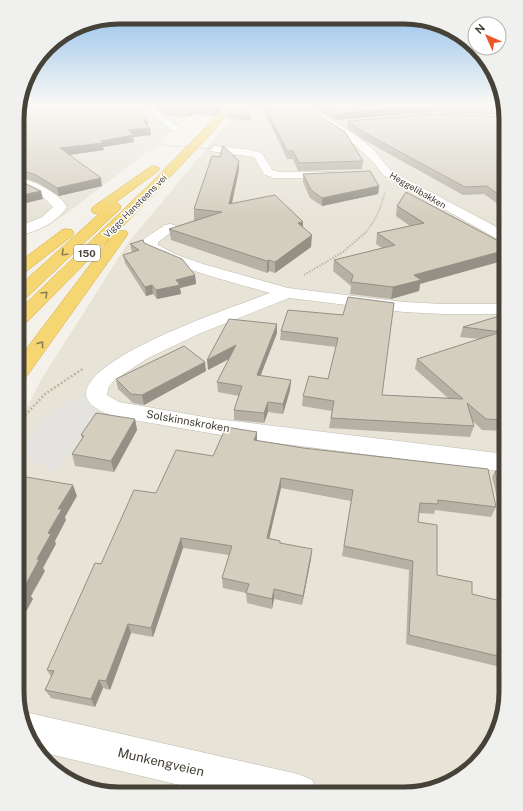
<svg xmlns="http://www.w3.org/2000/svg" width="523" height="811" viewBox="0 0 523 811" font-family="'Public Sans',sans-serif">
	<rect width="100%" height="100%" fill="#f3f1e9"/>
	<!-- residential -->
	<path fill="#e7e3d7" d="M18,105H203L151,149L66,214L44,227L31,223L18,228Z
		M246,105H503L506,119V699L489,749L443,786L404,794L106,793L57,773L25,731L17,692V427L41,380L128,243L231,119L236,117Z"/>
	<!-- parking -->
	<path fill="#e5e3e0" d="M87,393L98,414L55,472L17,453V450L54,409Z"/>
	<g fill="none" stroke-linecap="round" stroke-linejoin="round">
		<!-- minor casing -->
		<g stroke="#bebaac" stroke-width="1">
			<path id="minor" d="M141,105H150L180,128L175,131L172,130Z
				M296,105H305L351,132L373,149L391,171L506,232V242L501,241L383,175L375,164L355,145Z
				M214,146L245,149L262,153L272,170L279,172H332L336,173L338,175L336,177L332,178H273L264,174L254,157L210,151L209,149Z
				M18,177C32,180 60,193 67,207C55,224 38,231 18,236V227L42,217L53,207L44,198L18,185Z
				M170,224L175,225L177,228L158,242V245L175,254L203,264L288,288L404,302L443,304H506V314H443L404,312L289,298L201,333L148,358L116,379L109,386L107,395L119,402L216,419L506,454V472C424,462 342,451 260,441C225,436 191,430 157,424C139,421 120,419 103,412C96,409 86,402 86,394C87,355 236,306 270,293C228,281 185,271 146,250L143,241L145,238L165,225Z
				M25,712L298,774L312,780L318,794L213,793L41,752L25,731L21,713Z"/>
		</g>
		<!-- highway casing -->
		<g stroke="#d5ac42" stroke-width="1">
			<path id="highway" d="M228,105H236L211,134L118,231H126L128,234L24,380L17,381L18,360L111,237L24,325L18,326V311L152,182Z
				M154,166L158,167L160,169L158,171L116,202L121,206L120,209L24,300L18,301V287L99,214L93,213L91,210L93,207L150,167Z
				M67,229L72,230L74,233L72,236L24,273L18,275V263L62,230Z"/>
		</g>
		<!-- path-far3 -->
		<path stroke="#bfb79e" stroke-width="1" stroke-dasharray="1 1" stroke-linecap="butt" d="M151,152L164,141"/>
		<!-- path-far2 -->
		<path stroke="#bfb79e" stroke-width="1.5" stroke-dasharray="1 1" stroke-linecap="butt" d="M365,233C376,220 381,208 385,192"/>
		<!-- path-far1 -->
		<path stroke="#bfb79e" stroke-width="2" stroke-dasharray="1.5 1.5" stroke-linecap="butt" d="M304,275L343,252L366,232"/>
		<!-- path -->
		<path stroke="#bfb79e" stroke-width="2.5" stroke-dasharray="2 2" stroke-linecap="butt" d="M17,424L45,394L84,368"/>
		<!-- minor -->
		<use href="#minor" fill="#fff" fill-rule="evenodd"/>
		<!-- highway -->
		<use href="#highway" fill="#f5d672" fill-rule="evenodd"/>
		<!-- path-bridge -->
		<path stroke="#bfb79e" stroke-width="1" stroke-dasharray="1 1" stroke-linecap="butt" d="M160,145L214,149"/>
	</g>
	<!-- wall -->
	<path fill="#b6b1a4" d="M18,105L27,106L148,126L150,128L151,135L133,137L134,142L103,147L104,150L69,155L102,186L59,196L38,183L18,176Z
		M152,105H226L215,116L193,114L189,117L167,116Z
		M261,105H302L363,161L362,169L298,171L293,159H287Z
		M307,105H503L505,115L431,112L335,120Z
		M227,114L251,117V121L227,118Z
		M506,119V209H505L484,194L463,195L364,140L347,128L348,121Z
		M239,161V170L232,204L303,227L311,247L275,273L269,271L267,273L171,240L169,229L196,220H194V209Z
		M303,174L379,186L378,194L322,206L310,198L303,182Z
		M397,206L506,245L420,284L419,291L391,299L350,294L351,286L333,271L334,260L382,248L376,244L377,233L410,226L396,216Z
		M144,243L195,275L196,284L180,288L181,294L157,299L153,294L146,296L125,263L123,255L132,252L130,244Z
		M506,314V431L482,430L473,421L474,426L470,437L329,428L332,411L302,406L303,396L328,379L336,347L280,340L281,331L343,315L382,395L448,398L415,369L417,359L479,339L460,337L463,327Z
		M277,324V333L260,376L291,380L290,390L283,414L268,412L264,423L234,420V410L239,396L218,392L217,382L229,359L208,370Z
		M206,371L144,405L133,403L118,389L116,379Z
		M135,419L137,430L114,472L75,466L72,454L82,438L81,435Z
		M257,440L496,507L491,517L435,510L434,514L419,513L418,522L437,575L472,594L506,655V658L500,667L406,644L409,570L342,556L351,501L281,488L269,538L280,541V543L311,559L302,605L274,599L272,609L247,603L246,593L223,588L222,578L229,555L183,548L153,637L131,633L110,690L103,688L95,707L51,698L45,690L51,677L47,670L101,564L156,493L213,456Z
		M495,471L506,472V499L497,498L492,477Z"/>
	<!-- shaded-wall -->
	<path fill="#949086" d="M220,105H226L215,116L214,110Z
		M432,105L431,112L335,120L336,114Z
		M192,108L193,114L189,117V111Z
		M147,120L148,127L143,121Z
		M150,128L151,135L133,137L134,142L103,147L104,150L62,156L60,148L101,141L128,130Z
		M239,161V170L229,215V204Z
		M101,178L102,186L59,196L57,188Z
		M379,186L378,194L322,206V198Z
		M41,191L43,199L18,205V196Z
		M303,222V233L298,223Z
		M312,235L311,247L275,273V262Z
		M506,250V260L420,284L419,291L391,299L393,287L414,275Z
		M269,260V271L267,273V261Z
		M195,275L196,284L180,288L181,294L157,299L156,290L176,280Z
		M152,285L153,294L146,296L145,287Z
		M277,324V333L257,385V375Z
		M236,345V355L208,370L207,360Z
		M205,362L206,371L144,405L142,395Z
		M291,380L290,390L283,414V404Z
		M268,402V412L264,423V413Z
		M135,419L137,430L114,472L111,461Z
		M257,432V442L254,440Z
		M281,478V488L267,548V538Z
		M73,485L77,496L65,517L66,520L55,541L56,544L43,568L45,571L31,596L33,599L17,628V606L24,588L58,509Z
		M181,538L183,548L153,637L151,628Z
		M312,549L311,559L302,605L303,596Z
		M274,589V599L272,609V599Z
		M128,624L131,633L110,690L106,681Z
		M99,680L103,688L95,707L91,699Z"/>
	<!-- building -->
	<path fill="#d4cebf" stroke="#949086" d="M18,105H24L27,106L45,105H131L147,120L143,121L150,128L128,130L133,135L101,141L103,143L60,148L101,178L57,188L36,175L18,169Z
		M159,105H220L214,110L192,108L189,111L166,110Z
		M264,105H302L345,132L363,161L299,163L293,151H287Z
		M319,105H503L504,108L432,105L336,114Z
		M234,107L251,117L227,114Z
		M432,114L506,117V200L487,186L465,187L365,133L348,121Z
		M223,146L239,161L229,204L275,195L303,222L298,223L312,235L275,262L269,260L267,261L169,229L222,212L194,209L212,156L220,157Z
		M370,171L379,186L322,198L311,190L303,174Z
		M18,180L41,191L18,196Z
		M406,192L506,245V250L414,275L421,280L393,287L351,282L353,275L334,260L395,245L377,233L424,223L397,206Z
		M143,240L144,243L182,259L195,275L176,280L180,285L156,290L152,285L145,287L123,255L139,250L130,244Z
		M348,297L394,303L382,395L463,399L417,359L501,332L463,327L506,314V420L486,419L467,403L474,426L331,418L334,401L303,396L309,376L328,379L338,338L281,331L288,310L343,315Z
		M229,319L277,324L257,375L291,380L283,404L268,402L264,413L234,410L242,386L217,382L236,345L207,360Z
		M184,346L205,362L142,395L131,394L116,379Z
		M96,413L135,419L111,461L72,454L84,436L81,435Z
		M226,427L257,432L254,440L303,448L488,469L496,507L438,500V504L420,503L418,522L437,525V575L472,582V594L501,601L506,658L409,635L413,561L344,546L353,490L281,478L267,538L280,541V543L312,549L303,596L274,589L272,599L246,593L249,584L222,578L232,546L181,538L151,628L128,624L106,681L99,680L91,699L45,690L54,671L47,670L95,563L101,564L134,490L156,493L176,450L213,456Z
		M495,471L506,472V493H500Z
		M26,477L73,485L58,509H62L48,533L51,534L37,559L39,560L24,588L27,589L17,606V491Z"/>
	<!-- one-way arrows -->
	<defs><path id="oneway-chevron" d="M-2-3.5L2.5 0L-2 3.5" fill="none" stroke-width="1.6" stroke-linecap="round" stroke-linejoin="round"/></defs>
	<g stroke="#8d7d4f">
		<use href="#oneway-chevron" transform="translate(64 253) rotate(137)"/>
		<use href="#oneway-chevron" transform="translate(45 294) rotate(-45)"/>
		<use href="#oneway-chevron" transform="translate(41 344) rotate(-54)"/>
	</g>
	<!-- sky -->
	<linearGradient id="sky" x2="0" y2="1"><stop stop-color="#8fbdea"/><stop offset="0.48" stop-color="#faf9f5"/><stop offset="1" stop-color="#faf9f5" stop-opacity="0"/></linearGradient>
	<rect width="523" height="218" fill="url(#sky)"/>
	<g text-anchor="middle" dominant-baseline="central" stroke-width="3" stroke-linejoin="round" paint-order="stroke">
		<!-- far-street labels -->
		<g font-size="9" fill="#474238" stroke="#fff">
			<text transform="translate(418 190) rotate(30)">Heggelibakken</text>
			<text transform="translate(135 206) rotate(-45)">Viggo Hansteens vei</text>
		</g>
		<!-- shield labels -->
		<rect fill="#fff" stroke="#7e7b74" stroke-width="1" x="74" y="245" width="26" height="16" rx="3"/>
		<g font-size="10" font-weight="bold" fill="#474238">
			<text x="87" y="253">150</text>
		</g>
		<!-- street labels -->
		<g font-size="11" fill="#474238" stroke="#fff">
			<text transform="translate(188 421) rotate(10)">Solskinnskroken</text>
		</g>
		<!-- near-street labels -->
		<g font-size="13" fill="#474238" stroke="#fff">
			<text transform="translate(161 762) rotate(13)">Munkengveien</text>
		</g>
	</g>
	<!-- crop -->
	<path d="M0 0H523V811H0ZM119 24H404A95 95 0 0 1 499 119V692A95 95 0 0 1 404 787H119A95 95 0 0 1 24 692V119A95 95 0 0 1 119 24Z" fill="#f0f0ef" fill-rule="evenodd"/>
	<path fill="none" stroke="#474238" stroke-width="5" d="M119 24H404A95 95 0 0 1 499 119V692A95 95 0 0 1 404 787H119A95 95 0 0 1 24 692V119A95 95 0 0 1 119 24Z"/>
	<!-- north arrow -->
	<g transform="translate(487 36) rotate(315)"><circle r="19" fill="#ffffff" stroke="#b5b3af"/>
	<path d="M0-3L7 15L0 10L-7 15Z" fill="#ed5626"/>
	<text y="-6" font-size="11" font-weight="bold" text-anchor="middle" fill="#474238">N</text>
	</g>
</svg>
